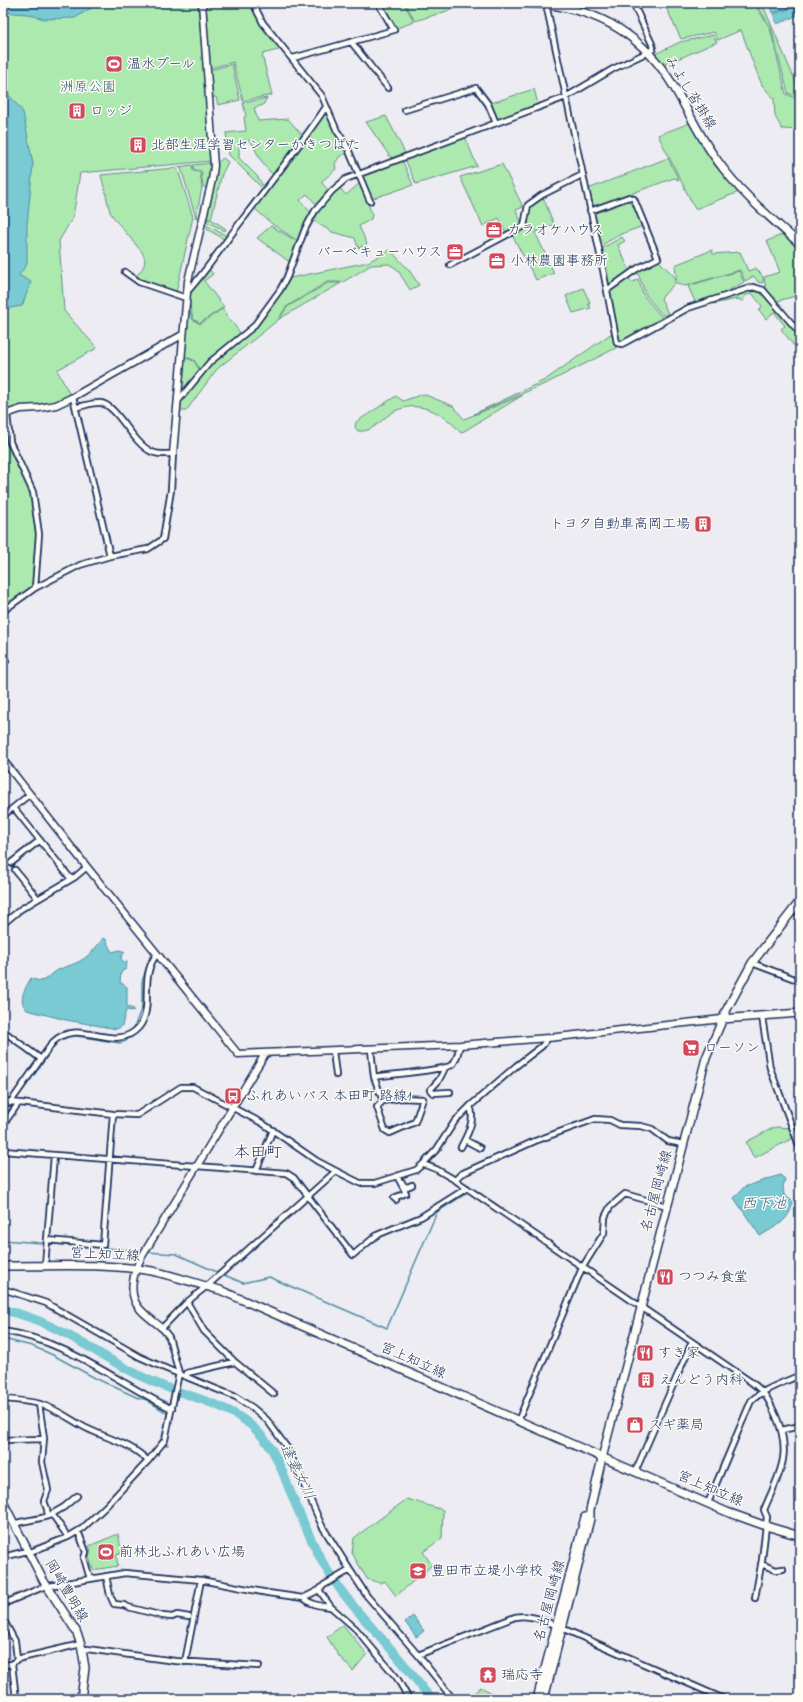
<svg xmlns="http://www.w3.org/2000/svg" width="803" height="1702" viewBox="0 0 803 1702" font-family="'Indie Flower','Klee One',sans-serif">
	<rect width="100%" height="100%" fill="#ececf2"/>
	<filter id="ink" filterUnits="userSpaceOnUse"><feTurbulence type="fractalNoise" baseFrequency=".025" numOctaves="2"/><feDisplacementMap in="SourceGraphic" scale="8" xChannelSelector="R" yChannelSelector="G"/><feConvolveMatrix kernelMatrix="1 2 1 2 8 2 1 2 1" color-interpolation-filters="sRGB"/></filter>
	<g filter="url(#ink)">
		<!-- green -->
		<path fill="#ace9af" stroke="#648c86" d="M3,3H198L211,161L80,173L73,217L59,241L64,311L97,348L57,370L70,395C49,405 26,408 3,412Z
			M206,3H251L282,49L262,54L272,95L243,101L233,62L210,68Z
			M382,3H404L414,22L397,28Z
			M405,3H473L415,21Z
			M664,3H754L770,28L786,94L800,100V130L782,129L775,116L774,99L762,85L752,60L741,30L718,40L714,32L681,39Z
			M756,3H762L800,92V98L788,93L771,28Z
			M713,35L717,42L664,65L655,54L680,42Z
			M232,64L240,100L218,105L216,97H212L210,70Z
			M534,89L538,104L498,120L491,103Z
			M267,98L263,105L254,108L258,121L288,119L303,136L273,175L263,164L250,140L239,146V158L257,176L265,189L226,240L203,227L204,224L227,236L262,188L229,155L226,133L246,131L244,117L246,116L243,103Z
			M326,111L347,153L339,157L335,164L336,169L321,182L329,191L317,205L307,194L300,200L311,213L298,241L272,224L254,208Z
			M386,116L405,153L391,158L366,122Z
			M690,123L715,166L739,192L695,209L658,135Z
			M465,137L477,166L416,184L405,159Z
			M223,158L228,162L222,174L211,219L226,229L225,231L204,220L210,219H205L216,164Z
			M668,158L679,180L674,178L592,208L588,189Z
			M402,160L413,185L371,199L361,175Z
			M211,163L212,166L208,187H203L201,171L194,170L193,165Z
			M502,164L523,207L516,210L522,224L506,233L499,218L483,226L460,177Z
			M192,165L193,171L200,172L202,187L196,218L181,168L177,167Z
			M175,168L178,170L193,217L176,293L140,281L135,277C143,269 148,263 142,252L117,222L110,212L101,175Z
			M360,183L372,214L371,219L359,226L367,244L358,248L355,238L332,232L312,220L316,212L340,188L346,195Z
			M543,197L554,225L535,232L554,273L536,280L512,235L525,228L528,222L527,213L529,206Z
			M629,199L632,200L643,226L621,234L600,246L593,212Z
			M271,226L298,242L291,263L257,238Z
			M784,234L800,249V295L777,301L766,289L764,277L780,272L767,241Z
			M622,237L625,241L618,245L630,272L608,287L601,249Z
			M390,250L409,270L419,285L410,290L397,269L389,264L371,265L343,282H327L286,307L278,320L217,369L186,411H180L182,400L212,364L226,351L255,329L282,291L290,278L368,262Z
			M712,250L713,254L740,252L748,271L756,268L763,277V283L758,282L754,276L745,281L740,270L685,286L677,284L675,265Z
			M658,260L674,276L675,283L661,298L668,314L663,316L646,295L637,271Z
			M209,269L213,274L204,281L224,307L200,323L193,319L189,301L188,293Z
			M739,271L744,282L715,298L696,304L688,286Z
			M628,278L632,283L638,279L644,296L663,319L621,342L619,340L610,291Z
			M328,283H341L279,319L287,307Z
			M583,288L590,302L588,304L591,308L573,313L566,296Z
			M753,289L762,291L800,336V347L797,343L794,346L781,329L785,326L774,312L766,319L759,310L762,306L752,293L745,296L743,301L737,299L713,304L712,302Z
			M188,304L192,319L200,324L222,309L241,334L208,361L201,371L194,360L183,356Z
			M612,333L616,348L547,383L474,414L545,380Z
			M183,357L194,361L200,371L183,392L179,391Z
			M423,394L453,406L464,419L523,395L461,433C444,412 415,397 390,414C380,421 371,433 358,431L355,427L356,422L396,396L403,401Z
			M4,418L6,443L30,492L36,535L32,587L3,607Z
			M775,1127L790,1128L793,1138L754,1158L746,1142Z
			M407,1499L443,1510L442,1538L423,1552L432,1565L396,1596L385,1581L380,1583L367,1579L352,1553L354,1538Z
			M118,1534L122,1553L116,1554L118,1566L93,1570L89,1557L91,1551L89,1546Z
			M343,1625L367,1654L353,1671L339,1656L327,1637Z
			M481,1687L503,1699H467Z"/>
		<!-- water -->
		<path fill="#79cad2" stroke="#538ca4" d="M3,3H99L75,18L44,19L27,14L3,12Z
			M769,3H798L799,5L772,13Z
			M799,6L800,12L798,15L777,24L773,14Z
			M3,88L23,112L33,164L27,225V264L19,275L31,282L22,306L3,309Z
			M103,938L107,940L108,945L112,952L120,950L125,952L121,957L122,961L127,962L126,969L121,972L120,982L127,987V1007L134,1009L133,1011L126,1010L122,1026L117,1029L66,1020L27,1010C17,1000 25,989 31,978C46,985 46,977 58,970C63,967 70,966 76,963C88,958 96,948 103,938Z
			M780,1175L785,1179L783,1187L784,1195L793,1202C789,1222 776,1226 760,1236L734,1198L744,1187Z
			M413,1616L424,1631L416,1637L405,1622Z"/>
		<g fill="none" stroke-linecap="round" stroke-linejoin="round">
			<!-- stream -->
			<path stroke="#538ca4" stroke-width="1.5" d="M133,1030L142,1007V982L151,953
				M71,1035L120,1043L126,1041L131,1035
				M17,1098L59,1040
				M3,1119L12,1106
				M3,1240L143,1251
				M147,1252L176,1254L219,1273
				M222,1274L243,1283L269,1277L387,1328L437,1212L465,1194
				M3,1339L32,1346L53,1355L95,1378L136,1397L147,1400L167,1413L164,1433L160,1441L168,1445"/>
			<!-- river -->
			<path stroke="#79cad2" stroke-width="9" d="M3,1310C60,1321 103,1361 156,1383C192,1399 231,1403 259,1433C275,1449 282,1471 290,1491C300,1515 311,1541 323,1563C343,1598 371,1626 397,1656C409,1670 420,1685 431,1699"/>
			<!-- minor casing -->
			<g stroke="#1b2f5e" stroke-width="8">
				<path id="minor" d="M253,3L263,23L322,96L337,131L346,144L351,156L370,201
					M546,4L599,249L617,343L622,344L688,308L753,287L763,290L800,333
					M352,43L388,88
					M293,58L394,30L378,3
					M405,110L476,88L488,104L496,123
					M590,211L629,197L634,199L658,258L638,268L607,290
					M450,265L524,226L528,205L542,195L582,175
					M125,272L139,282L186,298
					M187,292C209,268 226,240 246,215C273,179 301,144 326,107
					M73,397L110,556
					M178,401L210,362L253,327L280,290L287,277L305,229L315,211L332,191L346,179L566,97L613,69L648,52L653,49L652,44L633,3
					M7,414L10,442L33,492L39,534L35,588
					M3,611L35,588L80,565L110,556L148,549L163,539L171,490L173,454C166,454 158,455 152,452C132,443 118,406 101,403C94,402 84,406 77,407
					M3,663L6,661
					M14,808L71,879
					M3,816L30,794
					M11,863L40,840
					M15,870L38,899
					M3,924L21,909L75,877L87,867
					M752,963L800,981
					M762,1017L770,1068L800,1148
					M3,1033H6L41,1059
					M371,1050L374,1077L383,1101L377,1107L385,1130L390,1133L415,1122L423,1099L401,1098L383,1101
					M333,1051L336,1075
					M445,1068L439,1080L430,1090L433,1093L450,1092
					M374,1077C387,1075 445,1070 452,1065C457,1061 458,1052 460,1045
					M3,1101L113,1114L137,1115L181,1087H193L262,1123L317,1161L336,1171L360,1183H375L416,1170L423,1164L437,1149L455,1121L470,1106L516,1066L542,1046L548,1038
					M10,1103L53,1042C79,1016 115,1055 139,1027C155,1007 138,978 157,954
					M3,1125L18,1104
					M465,1140L480,1148
					M461,1147C467,1135 476,1120 470,1106
					M3,1151L286,1173L294,1178L353,1255L377,1235L421,1217L467,1188
					M423,1164L436,1169L455,1180L751,1382C767,1394 768,1399 776,1416C793,1455 779,1474 764,1510L767,1517L762,1560L755,1598
					M256,1171L273,1130
					M455,1180L461,1174L535,1141L595,1119L610,1120L620,1125L641,1126L652,1129L668,1141L683,1144
					M402,1182L403,1185L407,1187L412,1185
					M396,1200L394,1198L406,1193L397,1176
					M47,1240L54,1156
					M45,1266L47,1240L103,1245L113,1114
					M3,1289L46,1303L140,1357L167,1369L236,1397L253,1408L267,1420L288,1449L322,1526L350,1570
					M187,1302L204,1331L235,1362L274,1394
					M3,1331C66,1340 117,1382 172,1409
					M187,1376V1373L235,1362
					M3,1399C15,1400 28,1401 40,1404C57,1409 71,1420 86,1428C108,1439 131,1443 148,1461
					M39,1404L44,1438L42,1462L48,1490L44,1501L47,1509L48,1516L52,1514L68,1537
					M518,1421L582,1268L604,1233L605,1217L610,1207L625,1194L667,1206
					M782,1430L800,1426
					M3,1440L44,1439
					M635,1472L692,1342
					M708,1503L751,1401C765,1388 783,1383 800,1375
					M52,1514L64,1507L77,1496
					M14,1524C25,1520 37,1520 48,1516
					M78,1531L86,1552L84,1558L90,1579
					M28,1553L68,1537L83,1528L106,1506L148,1461L165,1440L179,1373L169,1337L162,1328L187,1302L207,1286L336,1171
					M3,1557L27,1551
					M761,1564L776,1570L783,1569
					M106,1576L110,1595L114,1604L124,1605L128,1607L163,1616L172,1617L177,1615L189,1617
					M319,1590L331,1607L356,1629L397,1678L409,1699
					M303,1598C312,1605 320,1606 331,1607
					M3,1604L43,1587L125,1573L201,1580L268,1593L303,1598L319,1590L324,1585L350,1570L367,1596L418,1655L453,1699
					M3,1619L15,1641L17,1659
					M82,1650L87,1649L175,1661L259,1666
					M418,1655L515,1617C530,1614 543,1620 557,1626L724,1699
					M185,1662L201,1580
					M12,1664L16,1699
					M3,1665L12,1664L17,1659L81,1644"/>
			</g>
			<!-- tertiary casing -->
			<g stroke="#1b2f5e" stroke-width="9">
				<path id="tertiary" d="M3,415L21,409L39,408L56,405L73,397L182,335
					M173,454L188,281L212,180L214,166L202,3
					M3,760L87,867L238,1054L460,1045L548,1038L722,1019
					M162,1328C155,1322 146,1316 140,1309C127,1295 133,1273 141,1258L265,1054"/>
			</g>
			<!-- secondary casing -->
			<g stroke="#1b2f5e" stroke-width="10">
				<path id="secondary" d="M527,3C586,5 636,28 669,79C686,105 698,135 717,160C740,193 771,218 800,244
					M722,1019L800,1013
					M3,1266C53,1266 103,1263 152,1271C175,1276 197,1284 220,1290L727,1512L766,1526L800,1536
					M3,1502L43,1580L76,1631L81,1644L85,1668L81,1699"/>
			</g>
			<!-- primary casing -->
			<g stroke="#1b2f5e" stroke-width="10">
				<path id="primary" d="M537,1699L585,1517
					M544,1699L590,1519V1510L602,1458L706,1058L727,1009L752,963L800,901"/>
			</g>
			<!-- minor -->
			<use href="#minor" stroke="#fdfcf7" stroke-width="4.5"/>
			<!-- tertiary -->
			<use href="#tertiary" stroke="#fdfcf7" stroke-width="6"/>
			<!-- secondary -->
			<use href="#secondary" stroke="#fdfcf7" stroke-width="7"/>
			<!-- primary -->
			<use href="#primary" stroke="#fdfcf7" stroke-width="7"/>
		</g>
	</g>
	<!-- icons -->
	<defs>
		<g id="stadium-square" transform="scale(0.9)"><rect x="-9" y="-9" width="18" height="18" rx="4" fill="#d1495b" stroke="#fdfcf7"/><path d="M0-5a6.5 5 0 1 0 0 10a6.5 5 0 1 0 0-10ZM-3.5-1.8h7v3.6h-7Z" fill="#fff"/></g>
		<g id="building-square" transform="scale(0.9)"><rect x="-9" y="-9" width="18" height="18" rx="4" fill="#d1495b" stroke="#fdfcf7"/><path d="M-4-6H4V6H1V3H-1V6H-4ZM-2.5-4.3h1.7v1.8h-1.7ZM.8-4.3h1.7v1.8H.8ZM-2.5-1h1.7V.8h-1.7ZM.8-1h1.7V.8H.8Z" fill="#fff"/></g>
		<g id="office-square" transform="scale(0.9)"><rect x="-9" y="-9" width="18" height="18" rx="4" fill="#d1495b" stroke="#fdfcf7"/><path d="M-6-3h4V-5.5h4V-3h4V5H-6ZM-1-4.5V-3h2v-1.5ZM-6 0V1H6V0Z" fill="#fff"/></g>
		<g id="supermarket-square" transform="scale(0.9)"><rect x="-9" y="-9" width="18" height="18" rx="4" fill="#d1495b" stroke="#fdfcf7"/><path d="M-6-5.5h2.5l.6 2H6L4.5 2H-2.5L-4.4-4H-6ZM-1.5 3.2a1.3 1.3 0 1 0 .1 0ZM3 3.2a1.3 1.3 0 1 0 .1 0Z" fill="#fff"/></g>
		<g id="bus-square" transform="scale(0.9)"><rect x="-9" y="-9" width="18" height="18" rx="4" fill="#d1495b" stroke="#fdfcf7"/><path d="M-5-6H5V4H4V6H2V4H-2V6H-4V4H-5ZM-3.5-4V0h7V-4ZM-3.5 1.2v1.5H-2V1.2ZM2 1.2v1.5H3.5V1.2Z" fill="#fff"/></g>
		<g id="restaurant-square" transform="scale(0.9)"><rect x="-9" y="-9" width="18" height="18" rx="4" fill="#d1495b" stroke="#fdfcf7"/><path d="M-5-6h1v4h1v-4h1v4h1v-4h1v5L-1.5 .5V6h-2V.5L-5-1ZM5-6V6H3V1.5H1.5Q1.5-4 5-6Z" fill="#fff"/></g>
		<g id="shop-square" transform="scale(0.9)"><rect x="-9" y="-9" width="18" height="18" rx="4" fill="#d1495b" stroke="#fdfcf7"/><path d="M-5-2.5h2.3a2.7 3.5 0 0 1 5.4 0H5L5.5 6h-11ZM-1.5-2.5h3a1.5 2.3 0 0 0-3 0Z" fill="#fff"/></g>
		<g id="school-square" transform="scale(0.9)"><rect x="-9" y="-9" width="18" height="18" rx="4" fill="#d1495b" stroke="#fdfcf7"/><path d="M0-5L7-2L0 1L-7-2ZM-4 1L0 2.5L4 1V4Q0 6-4 4Z" fill="#fff"/></g>
		<g id="temple-square" transform="scale(0.9)"><rect x="-9" y="-9" width="18" height="18" rx="4" fill="#d1495b" stroke="#fdfcf7"/><path d="M0-6L5-2H3V0L6.5 2.5H4V6H1.5V3h-3V6H-4V2.5H-6.5L-3 0V-2H-5Z" fill="#fff"/></g>
	</defs>
	<g fill-rule="evenodd">
		<use href="#stadium-square" x="114" y="64"/>
		<use href="#building-square" x="77" y="111"/>
		<use href="#building-square" x="138" y="145"/>
		<use href="#office-square" x="494" y="230"/>
		<use href="#office-square" x="455" y="252"/>
		<use href="#office-square" x="497" y="261"/>
		<use href="#building-square" x="703" y="524"/>
		<use href="#supermarket-square" x="691" y="1048"/>
		<use href="#bus-square" x="233" y="1096"/>
		<use href="#restaurant-square" x="665" y="1277"/>
		<use href="#restaurant-square" x="645" y="1353"/>
		<use href="#building-square" x="646" y="1380"/>
		<use href="#shop-square" x="635" y="1425"/>
		<use href="#stadium-square" x="106" y="1552"/>
		<use href="#school-square" x="418" y="1571"/>
		<use href="#temple-square" x="488" y="1675"/>
	</g>
	<g text-anchor="middle" dominant-baseline="central" stroke-width="3" stroke-linejoin="round" paint-order="stroke">
		<!-- poi labels -->
		<g font-size="14" fill="#1b2f5e" stroke="#fdfcf7" text-anchor="start">
			<text x="127" y="64">温水プール</text>
			<text x="90" y="111">ロッジ</text>
			<text x="151" y="145">北部生涯学習センターかきつばた</text>
			<text x="507" y="230">カラオケハウス</text>
			<text x="442" y="252" text-anchor="end">バーベキューハウス</text>
			<text x="510" y="261">小林農園事務所</text>
			<text x="690" y="524" text-anchor="end">トヨタ自動車高岡工場</text>
			<text x="704" y="1048">ローソン</text>
			<text x="246" y="1096">ふれあいバス 本田町 路線1</text>
			<text x="678" y="1277">つつみ食堂</text>
			<text x="658" y="1353">すき家</text>
			<text x="659" y="1380">えんどう内科</text>
			<text x="648" y="1425">スギ薬局</text>
			<text x="119" y="1552">前林北ふれあい広場</text>
			<text x="431" y="1571">豊田市立堤小学校</text>
			<text x="501" y="1675">瑞応寺</text>
		</g>
		<!-- park labels -->
		<g font-size="14" fill="#3f5e72" stroke="#fdfcf7">
			<text x="88" y="87">洲原公園</text>
		</g>
		<!-- street labels -->
		<g font-size="14" fill="#1b2f5e" stroke="#fdfcf7">
			<text transform="translate(690 93) rotate(58)">みよし沓掛線</text>
			<text transform="translate(657 1191) rotate(-75)">名古屋岡崎線</text>
			<text transform="translate(105 1255) rotate(3)">宮上知立線</text>
			<text transform="translate(413 1361) rotate(24)">宮上知立線</text>
			<text transform="translate(710 1489) rotate(23)">宮上知立線</text>
			<text transform="translate(66 1591) rotate(59)">岡崎豊明線</text>
			<text transform="translate(550 1601) rotate(-75)">名古屋岡崎線</text>
		</g>
		<!-- water labels -->
		<g font-size="15" font-style="italic" fill="#375e81" stroke="#fdfcf7">
			<text x="764" y="1204">西下池</text>
			<text transform="translate(297 1472) rotate(64)">逢妻女川</text>
		</g>
		<!-- quarter labels -->
		<g font-size="16" fill="#1b2f5e" stroke="#fdfcf7">
			<text x="258" y="1153">本田町</text>
		</g>
	</g>
	<!-- margin -->
	<rect width="803" height="1702" fill="none" stroke="#fdfcf7" stroke-width="16"/>
	<rect x="8" y="8" width="787" height="1686" fill="none" stroke="#1b2f5e" stroke-width="1.5" filter="url(#ink)"/>
</svg>
